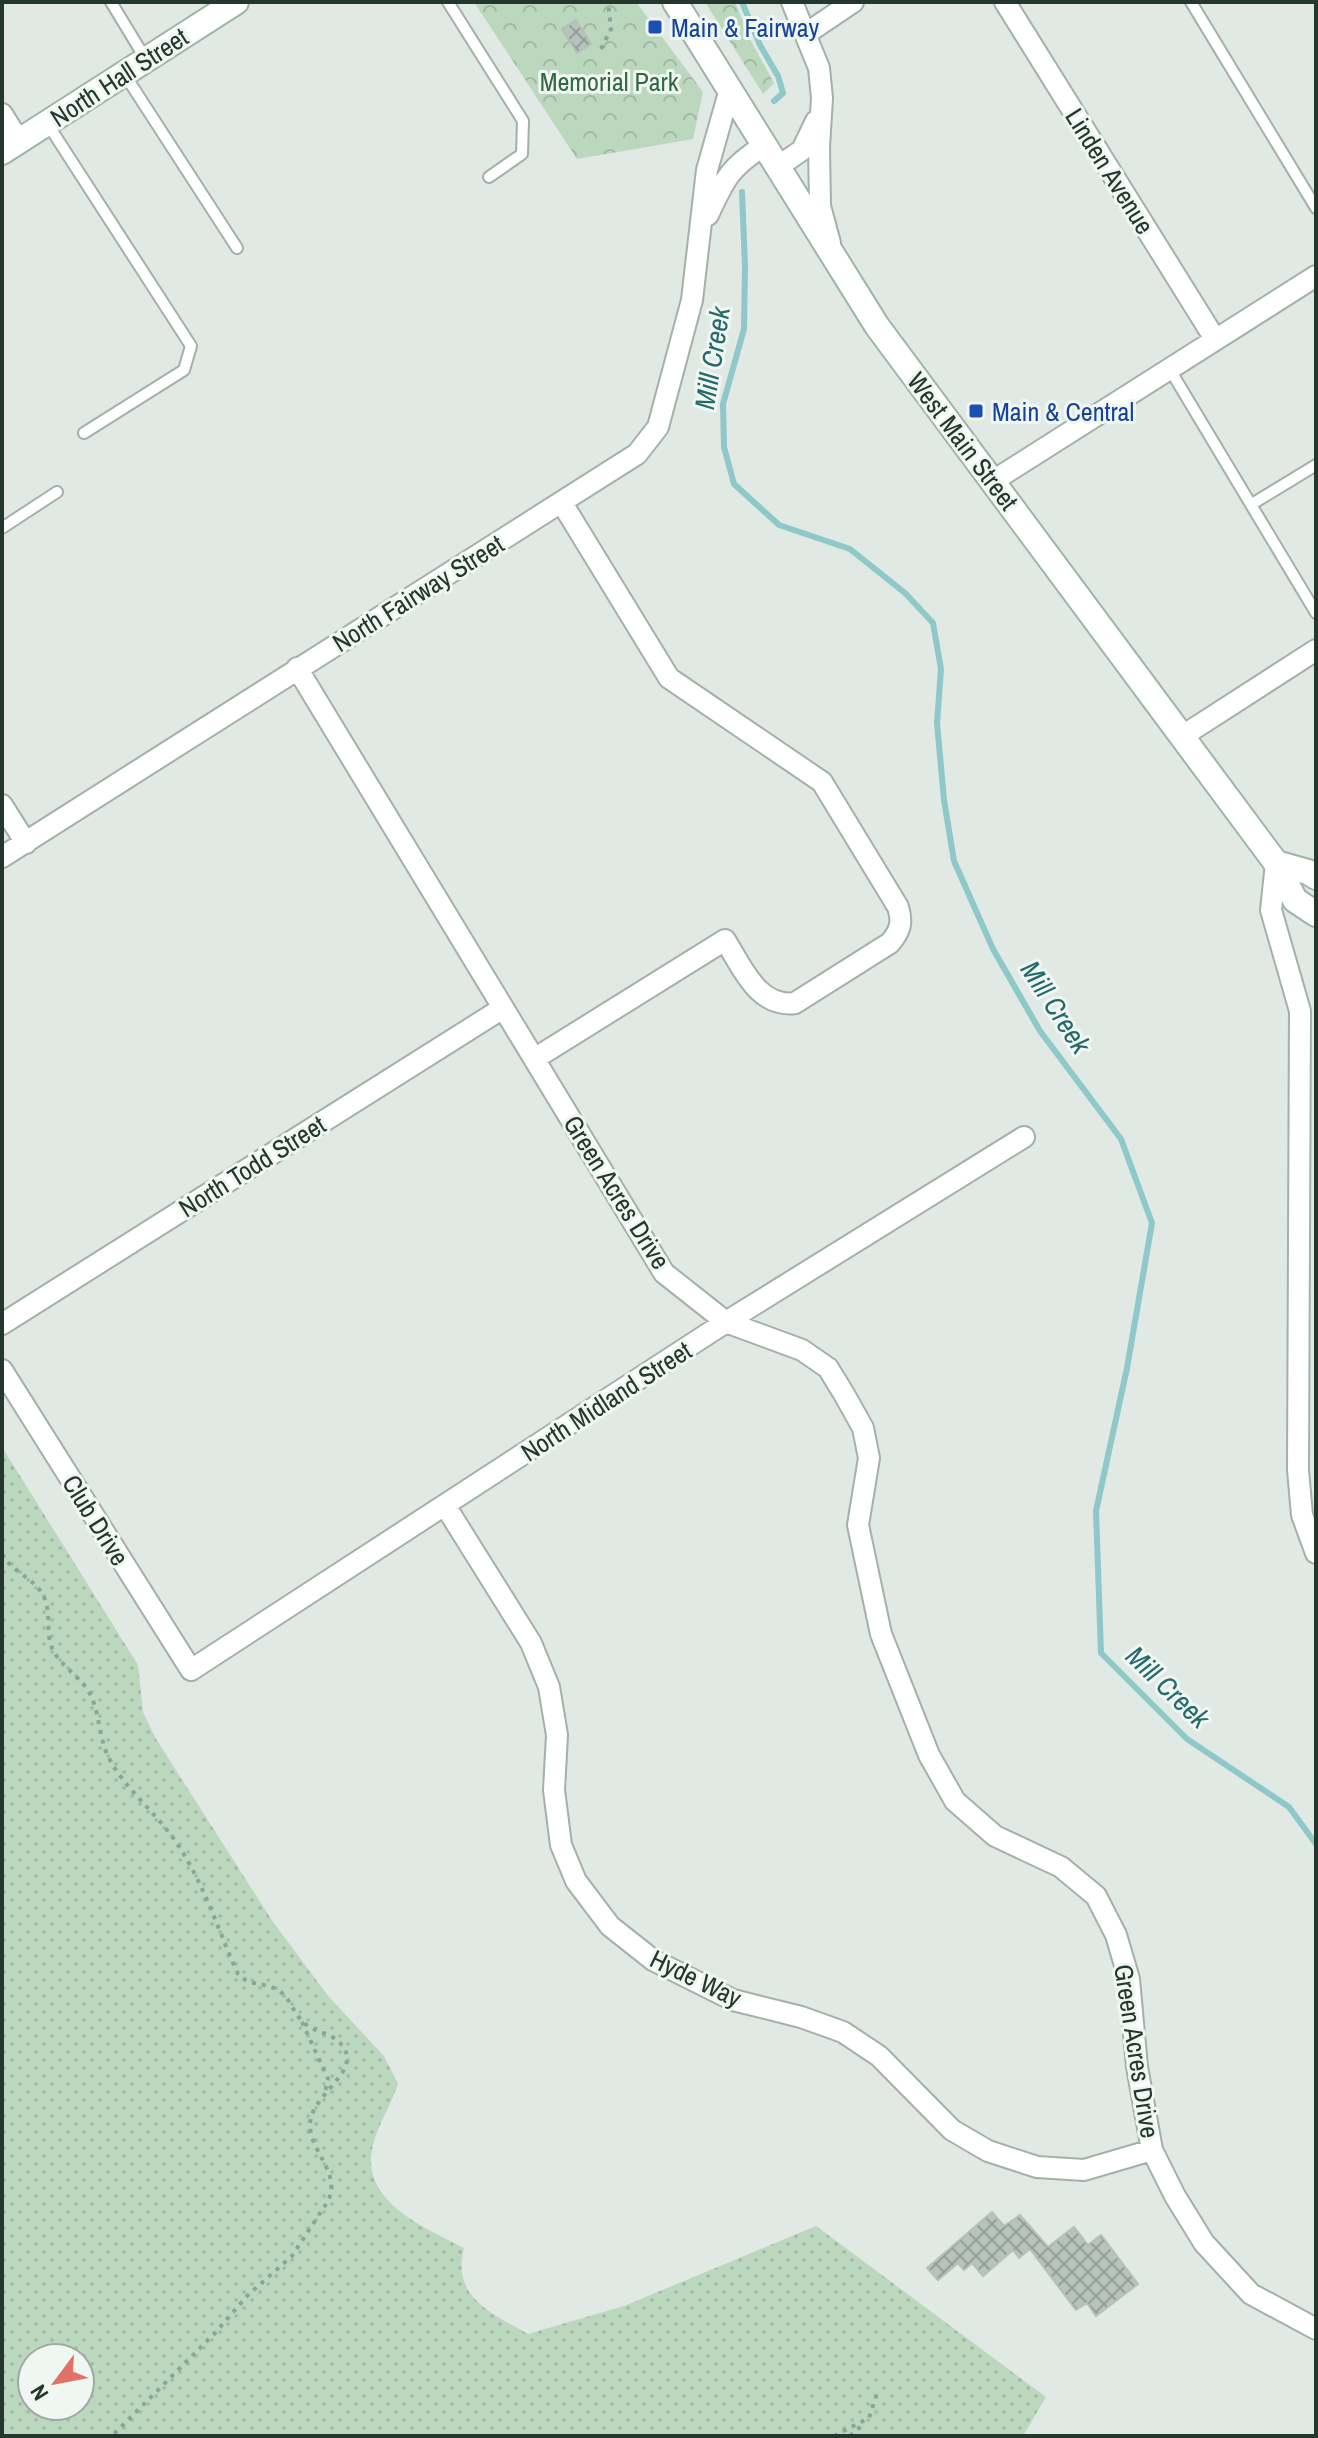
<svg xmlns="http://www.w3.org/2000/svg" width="1318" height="2438" viewBox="0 0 1318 2438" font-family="'Archivo Narrow',sans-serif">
	<defs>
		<pattern id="grass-dots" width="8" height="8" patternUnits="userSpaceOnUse" patternTransform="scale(2)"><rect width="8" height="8" fill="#bbd7be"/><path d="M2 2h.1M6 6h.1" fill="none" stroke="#a0b9a4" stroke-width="1.8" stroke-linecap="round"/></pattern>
		<pattern id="park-crowns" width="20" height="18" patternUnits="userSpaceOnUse" patternTransform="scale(2)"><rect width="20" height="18" fill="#bbd7be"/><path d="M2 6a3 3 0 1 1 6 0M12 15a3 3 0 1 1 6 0" fill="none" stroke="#a0b9a4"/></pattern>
		<pattern id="building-cross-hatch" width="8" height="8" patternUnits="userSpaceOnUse" patternTransform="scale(2)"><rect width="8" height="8" fill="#b6c3bc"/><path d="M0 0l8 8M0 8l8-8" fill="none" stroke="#949f99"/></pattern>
	</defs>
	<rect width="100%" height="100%" fill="#e0e9e3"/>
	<!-- grass -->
	<path fill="url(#grass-dots)" fill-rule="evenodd" d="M2,1447L138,1665L143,1712L156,1739L273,1922L329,1997L384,2056L398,2084C392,2103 380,2121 374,2141C356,2200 422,2226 464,2248C451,2298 492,2313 528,2334L624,2306L816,2226L1046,2397L1023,2436H2ZM80,2358V2406H32V2358Z"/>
	<!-- park -->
	<path fill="url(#park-crowns)" d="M474,2H636L703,92L693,139L577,159Z
		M705,2H735L751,41L774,83L763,94Z"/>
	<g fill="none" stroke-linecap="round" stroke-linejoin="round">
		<!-- stream -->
		<path stroke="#8ec8c8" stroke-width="6" d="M742,2L760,45L778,76L783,93L774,101
			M742,192L745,266L744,329L723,404L724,447L734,484L779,525L850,549L905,593L933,623L941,669L937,723L944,800L954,861L993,949L1040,1031L1121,1139L1152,1223L1127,1368L1096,1511L1101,1653L1187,1739L1289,1807L1316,1844"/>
	</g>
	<!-- building -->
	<path fill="url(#building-cross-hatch)" stroke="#b3c1b9" stroke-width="2" d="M576,20L591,44L577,53L562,29Z
		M992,2212L1004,2226L1020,2215L1048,2247L1074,2227L1088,2245L1101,2235L1138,2284L1096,2316L1087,2303L1076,2310L1030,2249L1019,2258L1013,2250L983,2276L972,2263L964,2270L958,2263L938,2280L927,2268Z"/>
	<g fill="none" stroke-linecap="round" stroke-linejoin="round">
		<!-- lane casing -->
		<g stroke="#a4b0a9" stroke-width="14">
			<path id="lane" d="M111,2L145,58
				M448,2L523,121L522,154L489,177
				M1191,2L1316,208
				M125,75L237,248
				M47,123L191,346L184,370L84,433
				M1169,368L1316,613
				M1252,504L1316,465
				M2,528L57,492"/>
		</g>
		<!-- street casing -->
		<g stroke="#a4b0a9" stroke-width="24">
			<path id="street" d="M792,2L819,68L822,98L819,147L820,206L830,243
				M1005,2L1215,339
				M807,33L853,2
				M2,114L19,141
				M779,166L802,150L816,121
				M708,215C725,178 730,167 765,145
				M993,481L1316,276
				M297,668L664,1273L726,1322L802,1350L828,1368L844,1394L863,1428L869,1458L858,1525L881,1634L929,1755L955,1801L995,1836L1061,1867L1096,1896L1116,1935L1129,1979L1137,2067L1152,2150L1175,2196L1204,2243L1251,2294L1316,2329
				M1181,737L1316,650
				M2,805L26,843
				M2,857L637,454L658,427L692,300L707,170L730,89
				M1276,863L1271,910L1300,1011L1298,1470L1302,1515L1316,1553
				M534,1059L725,940C742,967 758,1008 795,1003L890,943C900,931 903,923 898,907L822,782L669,678L562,503
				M2,1324L503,1008
				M2,1370L191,1670L726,1322L1024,1137
				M446,1507L531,1643L549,1687L557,1735L554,1790L561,1845L576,1881L610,1926L653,1960L733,2000L801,2017L843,2032L879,2056L952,2130L988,2151L1037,2167L1084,2170L1152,2150"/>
		</g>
		<!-- secondary casing -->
		<g stroke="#a0b3a9" stroke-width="28">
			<path id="secondary" d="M675,2L877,326L1276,863L1295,900L1316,914
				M2,152L236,2
				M1276,863L1308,872L1316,877"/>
		</g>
		<!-- path -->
		<path stroke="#84a897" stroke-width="4" stroke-dasharray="4 6" stroke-linecap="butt" d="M601,49L611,29L608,2
			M2,1554C12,1572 36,1579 44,1597C51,1612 46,1630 51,1645C57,1664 79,1675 89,1692C101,1714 98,1740 111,1762C126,1789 157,1814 176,1842C205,1885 217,1928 238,1974C248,1986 263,1982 276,1989C290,1996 293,2013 303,2022C316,2034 334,2032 344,2048C360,2074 308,2096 310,2127C312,2154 341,2173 328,2201L292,2256L247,2296L215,2333L112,2436
			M302,2022L328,2079L325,2092
			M834,2436L869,2418L877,2393
			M850,2436L860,2427"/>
		<!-- lane -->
		<use href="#lane" stroke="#fff" stroke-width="10"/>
		<!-- street -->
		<use href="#street" stroke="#fff" stroke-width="20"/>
		<!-- secondary -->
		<use href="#secondary" stroke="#fff" stroke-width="24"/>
	</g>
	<!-- markers -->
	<g fill="#1a4fb4" stroke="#f0f6f2" stroke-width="3">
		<rect x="647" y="19" width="16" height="16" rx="4"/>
		<rect x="968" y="403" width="16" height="16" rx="4"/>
	</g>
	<g text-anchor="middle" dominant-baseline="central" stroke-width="6" stroke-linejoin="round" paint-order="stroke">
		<!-- transit labels -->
		<g font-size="26" fill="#164399" stroke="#f0f6f2" text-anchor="start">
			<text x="671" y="27">Main &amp; Fairway</text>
			<text x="992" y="411">Main &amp; Central</text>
		</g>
		<!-- street labels -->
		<g font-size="26" fill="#23372e" stroke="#f0f6f2">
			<text transform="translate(119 77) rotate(-33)">North Hall Street</text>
			<text transform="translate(1110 171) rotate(58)">Linden Avenue</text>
			<text transform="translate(963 441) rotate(53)">West Main Street</text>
			<text transform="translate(418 593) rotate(-32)">North Fairway Street</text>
			<text transform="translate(252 1166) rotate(-32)">North Todd Street</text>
			<text transform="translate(617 1192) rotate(58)">Green Acres Drive</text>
			<text transform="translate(606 1401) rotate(-33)">North Midland Street</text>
			<text transform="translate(96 1520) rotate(58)">Club Drive</text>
			<text transform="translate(696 1978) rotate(26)">Hyde Way</text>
			<text transform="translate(1137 2051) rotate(81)">Green Acres Drive</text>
		</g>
		<!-- park labels -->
		<g font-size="26" fill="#32683f" stroke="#f0f6f2">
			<text x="609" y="81">Memorial Park</text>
		</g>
		<!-- water labels -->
		<g font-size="28" font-style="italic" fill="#256a6b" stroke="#f0f6f2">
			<text transform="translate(712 358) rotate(-81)">Mill Creek</text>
			<text transform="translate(1056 1007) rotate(57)">Mill Creek</text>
			<text transform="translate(1168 1687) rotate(44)">Mill Creek</text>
		</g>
	</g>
	<!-- border -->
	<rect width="1318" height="2438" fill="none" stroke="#23372e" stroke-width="8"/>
	<!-- north arrow -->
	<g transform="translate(56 2382) rotate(238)"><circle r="38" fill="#f0f6f2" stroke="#9eaaa4" stroke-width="2"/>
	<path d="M0-6L14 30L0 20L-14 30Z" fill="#e07166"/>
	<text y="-12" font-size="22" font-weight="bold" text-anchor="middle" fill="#23372e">N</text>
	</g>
</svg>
